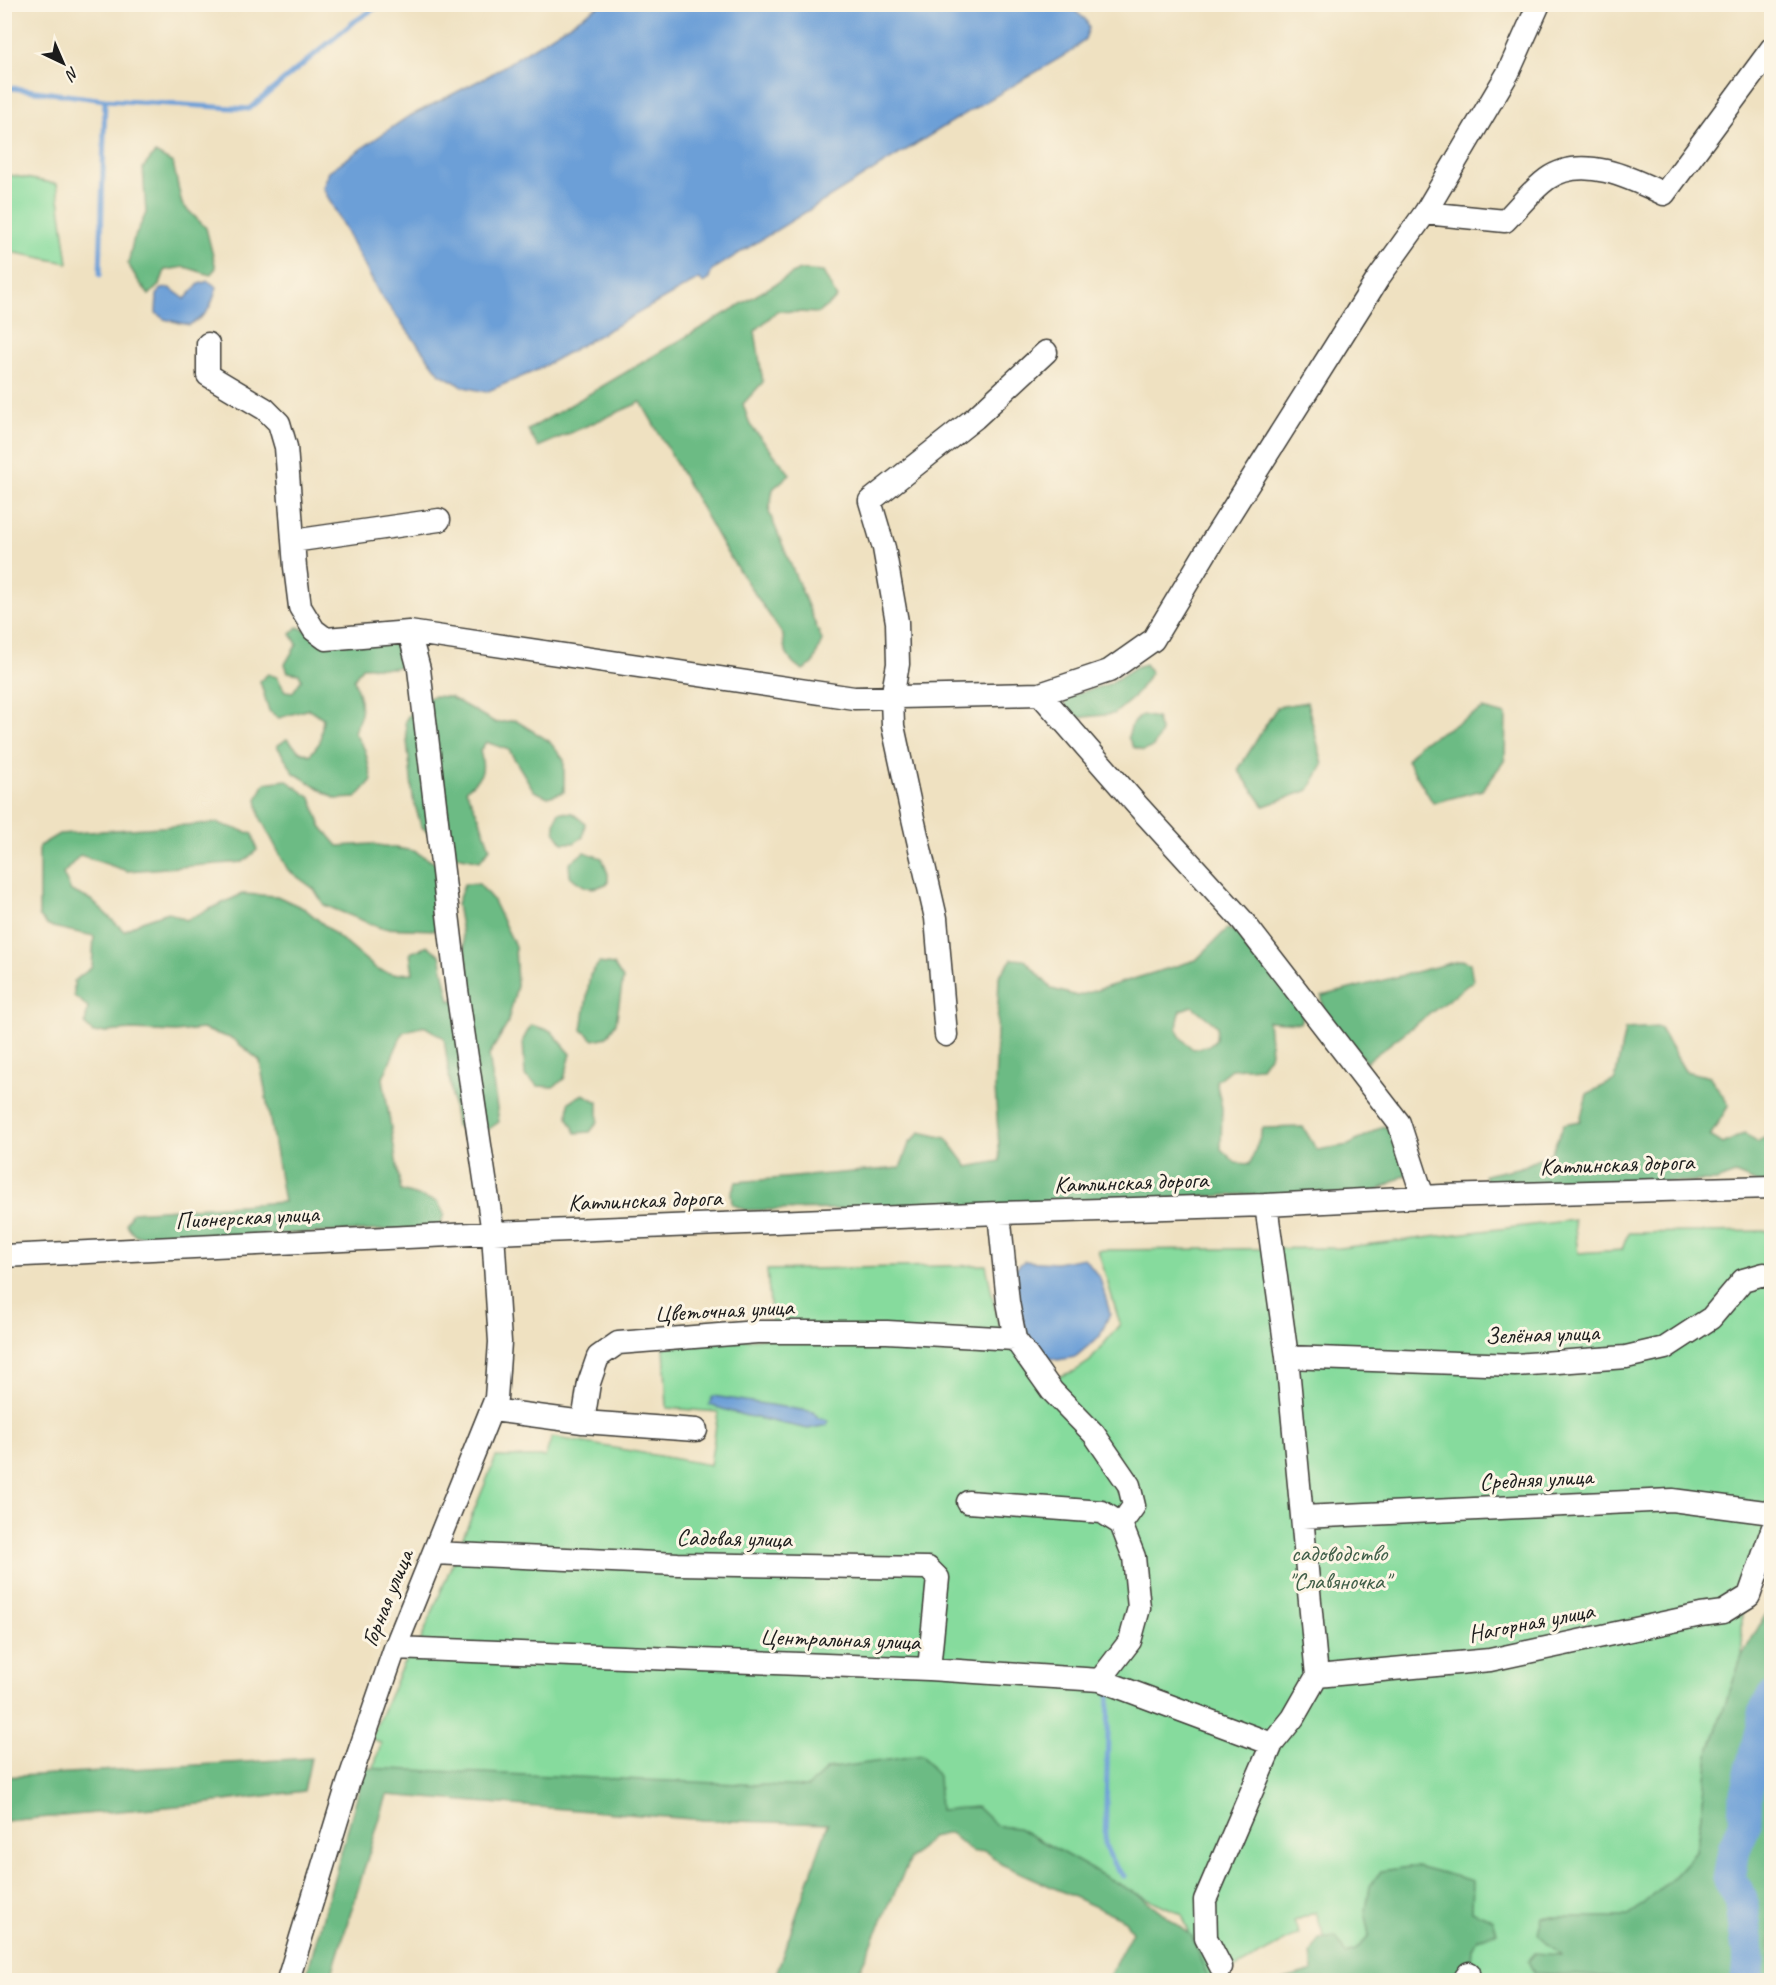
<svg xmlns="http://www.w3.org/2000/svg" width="1776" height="1985" viewBox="0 0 1776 1985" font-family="Caveat,sans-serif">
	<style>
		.green { fill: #86db9d; stroke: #517c5c; stroke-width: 1.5 }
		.forest { fill: #6cbb84; stroke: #446c50; stroke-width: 1.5; fill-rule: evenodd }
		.water { fill: #6c9fd7; stroke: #445e7a; stroke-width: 1.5 }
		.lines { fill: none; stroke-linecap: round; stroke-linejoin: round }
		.stream { stroke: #6c9fd7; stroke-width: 5 }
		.river { stroke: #6c9fd7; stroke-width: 33 }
		.minor-casing { stroke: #3c3a35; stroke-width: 25 }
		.minor { stroke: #fff; stroke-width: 22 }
		.labels { text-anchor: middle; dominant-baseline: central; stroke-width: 6; stroke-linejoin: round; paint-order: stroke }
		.street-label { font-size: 24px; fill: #1c1c1c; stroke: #fcf5e5 }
		.park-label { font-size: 24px; fill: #415f49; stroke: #fcf5e5 }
	</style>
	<rect width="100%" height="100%" fill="#fcf5e5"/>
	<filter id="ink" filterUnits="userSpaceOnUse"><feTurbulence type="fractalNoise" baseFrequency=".0167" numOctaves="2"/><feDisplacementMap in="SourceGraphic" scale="12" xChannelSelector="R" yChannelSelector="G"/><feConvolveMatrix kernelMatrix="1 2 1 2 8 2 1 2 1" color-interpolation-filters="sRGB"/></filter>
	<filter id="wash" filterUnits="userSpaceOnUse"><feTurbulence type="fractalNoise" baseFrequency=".008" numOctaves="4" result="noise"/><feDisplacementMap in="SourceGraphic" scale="24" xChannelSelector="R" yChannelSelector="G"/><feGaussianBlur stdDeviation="1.35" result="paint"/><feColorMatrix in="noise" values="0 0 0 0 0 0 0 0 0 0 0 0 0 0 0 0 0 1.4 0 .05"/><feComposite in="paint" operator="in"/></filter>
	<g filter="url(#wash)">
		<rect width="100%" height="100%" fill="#efe1c1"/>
		<path class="green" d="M4,174L57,184L68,263L5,251Z
			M1574,1220L1578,1253L1622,1250L1628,1233L1771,1231V1548L1742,1614V1656L1710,1748L1696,1852L1673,1877L1614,1980H1338L1316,1912L1294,1921L1299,1934L1224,1974L1227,1980H1207L1182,1914L1021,1841L373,1770L381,1743L371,1738L403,1664L420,1642L496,1457H545L552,1437L710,1465L718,1412L667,1408L664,1347L773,1337L767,1270L986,1265L998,1323L1039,1383L1075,1371L1090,1361L1120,1324L1098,1250L1339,1248Z"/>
		<path class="forest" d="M155,153L173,163L182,204L206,228L216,268L210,275L185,267L165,270L160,284L149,295L139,282L128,264L133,241L146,213L143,168Z
			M799,270L823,272L837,298L818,313L777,311L755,331L763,382L743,404L750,425L790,474L773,489L769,512L822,640L813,664L803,670C789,662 783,652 783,635L727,553L641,402L538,447L528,430Z
			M298,627L308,631L396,640L403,647L408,663C391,673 381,665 362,667L354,679L360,700L361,714L354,732L365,750L372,780L356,798L336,799L294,773L277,746L287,739L298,750L310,755L320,742L323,718L309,709L279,718L269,711L260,681L268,674L277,677L285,691L293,692L302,679L299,674L288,672L285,664L297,644L291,634Z
			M1145,664L1151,673L1133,698L1114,714L1075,718L1066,711L1064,697L1109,684L1136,667Z
			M433,696L450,697L496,723L515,720L549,741L564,760V792L548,797L534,791L509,750L486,742L480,751C486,773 482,776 466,790L479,817L490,848L480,861L452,855L421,826L413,798L405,721L416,704Z
			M1307,702L1323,765L1309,790L1264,806L1238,770L1277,707Z
			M1483,709L1506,715L1505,760L1482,790L1433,803L1407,760L1419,744Z
			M1142,715L1156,718L1161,733L1153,747L1143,751L1133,747L1128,737L1132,724Z
			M286,780L311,798L321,826L338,846L372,844L414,851L440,866L445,916L435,930L381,928L324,905L314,889L288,870L260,817L257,799L265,783Z
			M559,812L572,813L585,823L583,837L574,843H563C553,832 553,825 559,812Z
			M217,823L253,834L257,850L243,862L127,871L80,855L63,874L71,891L91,900L124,931L142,921L168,912L186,920L242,894L277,896L305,909L378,970L393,974L413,973L410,953L428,946L440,955L450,1001L472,992L457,904L464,884H479L492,899L515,946L517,986L507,1025L489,1055L499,1122L483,1133L456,1126L444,1038L424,1026L403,1032L383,1078L401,1191L438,1202L444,1214L440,1228L148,1239L135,1235L126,1224L132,1212L284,1202L260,1061L233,1039L202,1029L176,1032L132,1030L93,1033L85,1024L88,1007L74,996V981L92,967L94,936L48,926L39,916V846L59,834Z
			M584,852L602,858L608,874V883C590,892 584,888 570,876L569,864Z
			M1227,929L1244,934L1305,1009L1300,1023L1268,1021L1271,1053L1261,1067L1231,1069L1216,1081L1222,1108L1221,1149L1236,1163L1250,1164L1263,1128L1303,1127L1317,1150L1349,1145L1383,1126L1400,1134L1409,1173L1377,1191L1284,1199L1250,1194L998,1208L745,1210L732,1204L731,1193L736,1182L900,1168L909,1144L920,1132L946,1138L968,1167L1000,1161L995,1088L999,976L1012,959L1025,960L1052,989L1077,996L1196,960ZM1192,1006L1217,1026L1216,1040L1207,1046L1193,1049C1176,1035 1174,1031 1181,1010Z
			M1462,960L1470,963L1473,981L1366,1062L1323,1011L1322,996Z
			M599,963L614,965L623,979L616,1023L607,1037L594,1040L582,1030L590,975Z
			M531,1025L551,1031L571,1054L564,1079L553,1087L538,1086L525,1076L523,1040Z
			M1659,1027L1685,1071L1710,1077L1729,1105L1710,1136L1723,1144L1745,1133L1757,1143L1771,1133V1182L1757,1183L1735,1174L1716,1181L1487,1185L1484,1175L1522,1167L1551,1153L1564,1124L1580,1121L1587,1094L1615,1080L1625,1029Z
			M583,1094L598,1102V1122L590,1132L576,1133L568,1118L569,1102Z
			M1771,1605V1980H1612L1613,1977L1534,1973L1528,1961L1535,1953L1561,1955L1538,1934L1542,1917H1628L1673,1877L1696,1852L1710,1748L1742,1656Z
			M922,1755L938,1776L940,1810L977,1807L997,1826L1018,1828L1142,1897L1192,1936L1209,1980H1107L1132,1932L1125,1920L1001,1864L986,1851L972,1852L950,1833L931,1837L910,1859L855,1980H774L828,1824L704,1820L387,1795L330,1980H305L365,1768L808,1787L827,1769Z
			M311,1758L304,1791L200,1804L5,1821V1777Z
			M1417,1866L1473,1881L1472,1911L1493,1920L1497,1932L1478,1938L1473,1948L1472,1964L1460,1980H1281L1313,1971L1311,1953L1319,1939L1336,1937L1346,1954L1355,1951L1369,1935L1365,1916L1370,1886L1381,1871Z"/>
		<path class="water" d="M1068,5L1086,20L1089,28L1085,39L1072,51L958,118L712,270L709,279L703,283L699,279L535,371L486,392L464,387L440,374L379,293L323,188L329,171L406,118L490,75L600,5Z
			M208,281L217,287C211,308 208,315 189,325L164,319L156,313L157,295L161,289L170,288L185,299L199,284Z
			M1084,1258L1100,1278L1110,1313L1100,1336L1075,1357L1058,1360L1044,1357L1025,1330L1012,1280L1015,1269L1024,1261L1056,1263Z
			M713,1396L814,1412L818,1418L828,1420L827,1425L808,1429L743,1415L709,1405Z"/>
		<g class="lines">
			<path class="stream" d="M4,87L105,100L249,109L355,21L382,4
				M100,275L105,100
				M1109,1695L1105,1845L1113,1863L1124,1876"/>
			<path class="river" d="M1747,1980L1749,1959L1741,1898L1729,1880L1734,1849L1745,1824L1746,1793L1766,1709L1772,1698"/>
		</g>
	</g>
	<g filter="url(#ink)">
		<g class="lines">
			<g class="minor-casing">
				<path id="minor" d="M1425,213L1505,221C1518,208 1532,190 1547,179C1582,154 1631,178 1664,194L1772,48
					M208,344V375L265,409L279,423L286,447L295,567L300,607L314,630L326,639L409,632L854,698L1040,694L1109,671L1153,640L1215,537L1379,277L1425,213L1508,73L1539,4
					M293,541L439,520
					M1040,694L1137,805L1242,920L1399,1123L1423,1197
					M946,1035L936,918L912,814L893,726L892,698L898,664L897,622L884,548L870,501L975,418L1046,352
					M999,1213L1008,1302L1015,1339L1052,1391L1094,1434L1129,1485L1134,1506L1121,1524L1134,1557L1139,1608L1130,1641L1100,1680
					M4,1256L493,1233L999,1213L1266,1205L1442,1196L1772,1187
					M1287,1357L1515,1365L1626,1357L1665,1348L1711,1318L1743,1280L1764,1274L1772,1277
					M493,1410L583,1422L589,1383L598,1357L618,1343L757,1332H887L1015,1339
					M583,1422L696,1430
					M968,1502L1102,1512L1121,1524
					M1302,1517L1672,1500L1772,1513
					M434,1553L678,1564L928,1568L938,1578L929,1669
					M395,1648L929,1669L1100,1680L1272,1744
					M1317,1676L1490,1660L1701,1615L1723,1612L1749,1596L1772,1530
					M1221,1967L1206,1938L1205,1900L1272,1744L1293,1718L1317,1676L1287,1357L1266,1205
					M288,1980L348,1784L395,1648L496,1398L500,1342L493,1233L457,990L419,669L409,632
					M1464,1980L1469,1973"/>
			</g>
			<use href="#minor" class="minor"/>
		</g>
	</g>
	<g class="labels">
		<g class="street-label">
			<text transform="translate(1617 1164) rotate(-2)">Катлинская дорога</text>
			<text transform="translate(1131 1182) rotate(-2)">Катлинская дорога</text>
			<text transform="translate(645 1200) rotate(-2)">Катлинская дорога</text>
			<text transform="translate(247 1217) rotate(-3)">Пионерская улица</text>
			<text transform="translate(724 1310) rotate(-3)">Цветочная улица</text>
			<text transform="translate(1542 1334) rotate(-2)">Зелёная улица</text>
			<text transform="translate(1536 1479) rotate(-3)">Средняя улица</text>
			<text transform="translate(734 1538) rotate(1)">Садовая улица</text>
			<text transform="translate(387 1598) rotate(-68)">Горная улица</text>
			<text transform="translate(1531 1622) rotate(-11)">Нагорная улица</text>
			<text transform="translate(840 1639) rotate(2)">Центральная улица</text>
		</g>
		<g class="park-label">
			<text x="1339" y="1553">садоводство<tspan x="1339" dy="28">"Славяночка"</tspan></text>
		</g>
	</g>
	<rect width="1776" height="1985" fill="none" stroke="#fcf5e5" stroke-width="24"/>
	<g transform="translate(63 63) rotate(136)" stroke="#fcf5e5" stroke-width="4.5" paint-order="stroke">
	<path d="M0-4.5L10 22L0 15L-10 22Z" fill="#1c1c1c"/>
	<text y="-9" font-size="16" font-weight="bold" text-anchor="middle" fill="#1c1c1c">N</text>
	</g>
</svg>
